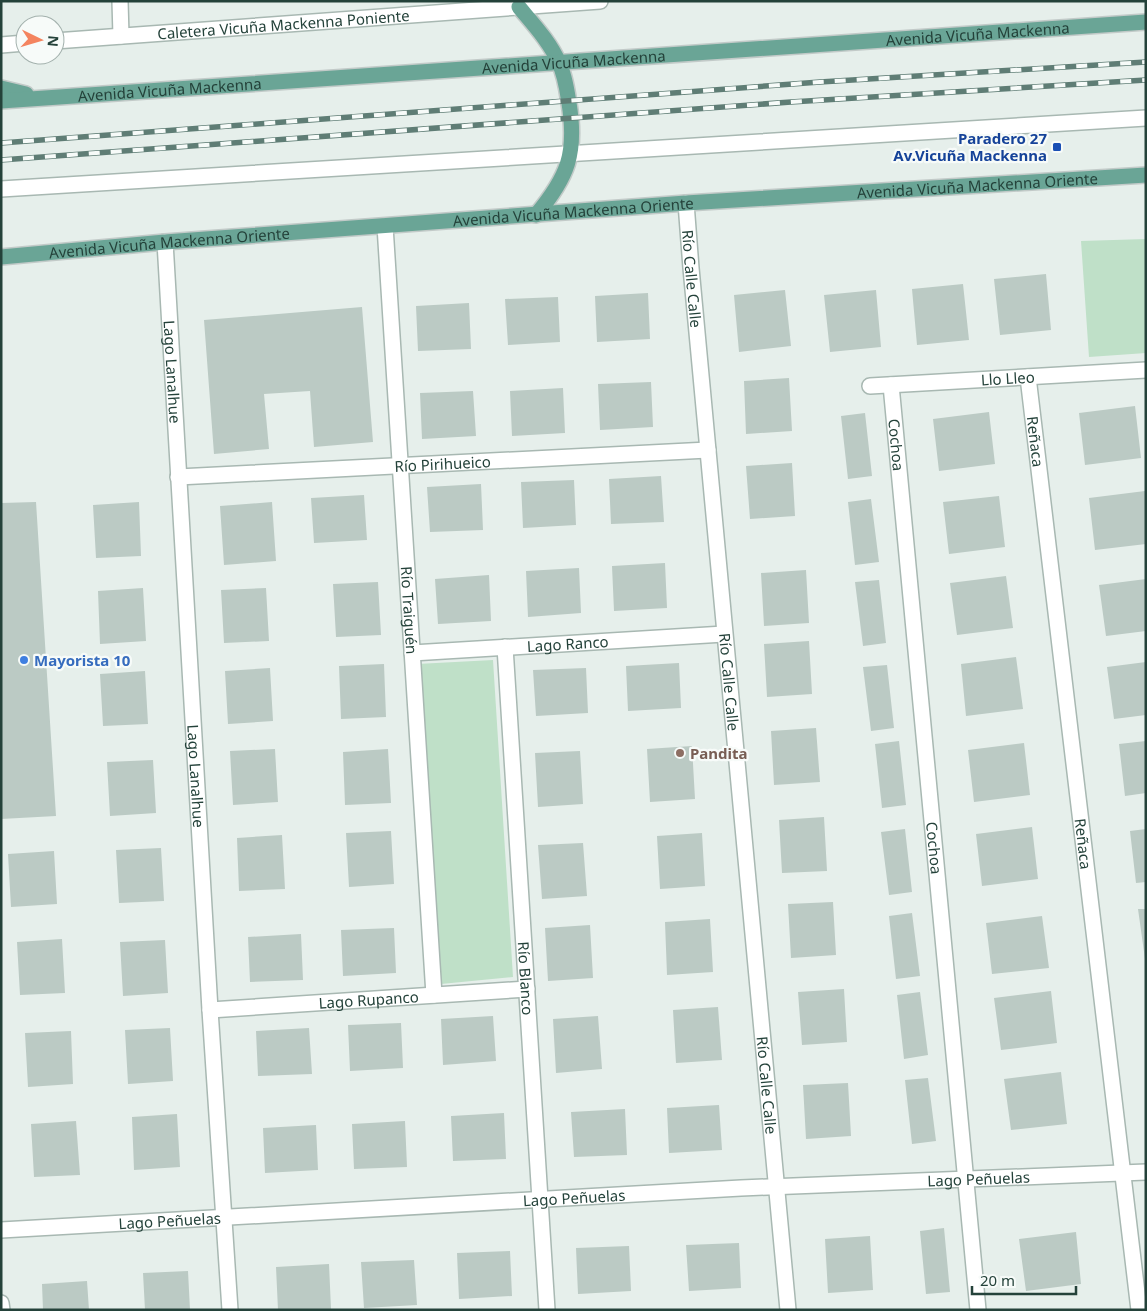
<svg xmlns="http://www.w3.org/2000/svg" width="1147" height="1311" viewBox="0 0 1147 1311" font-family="'Noto Sans',sans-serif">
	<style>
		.green { fill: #bfe0c8 }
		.building { fill: #bbcac4 }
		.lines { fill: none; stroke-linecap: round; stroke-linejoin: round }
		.service-casing { stroke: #a8b8b2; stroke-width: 18 }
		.minor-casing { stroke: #a8b8b2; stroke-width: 18 }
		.tertiary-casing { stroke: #a8b8b2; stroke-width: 18 }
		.primary-casing { stroke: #c2cac8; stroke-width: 18 }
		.service { stroke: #fff; stroke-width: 15 }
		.minor { stroke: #fff; stroke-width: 15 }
		.tertiary { stroke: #fff; stroke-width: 15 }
		.primary { stroke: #6aa596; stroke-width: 15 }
		.rail-casing { stroke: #5f7d75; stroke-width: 5.5 }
		.rail { stroke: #f7fbf9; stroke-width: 4; stroke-dasharray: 11; stroke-linecap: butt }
		.transit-dot { fill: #1a4fb4; stroke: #f7fbf9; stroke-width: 2 }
		.shop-dot { fill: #3f7fe0; stroke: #f7fbf9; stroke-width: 2 }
		.education-dot { fill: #8d6e63; stroke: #f7fbf9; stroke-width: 2 }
		.labels { text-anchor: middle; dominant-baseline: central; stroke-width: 4.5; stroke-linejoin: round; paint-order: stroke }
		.street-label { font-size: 15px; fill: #24423a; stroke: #f7fbf9 }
		.transit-label { font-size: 15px; font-weight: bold; fill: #164399; stroke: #f7fbf9; text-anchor: end }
		.shop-label { font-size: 15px; font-weight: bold; fill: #366cbe; stroke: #f7fbf9; text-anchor: start }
		.education-label { font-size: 15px; font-weight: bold; fill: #785e54; stroke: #f7fbf9; text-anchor: start }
	</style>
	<rect width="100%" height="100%" fill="#e6efeb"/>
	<path class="green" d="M1146,239V353L1089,357L1081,241Z
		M493,660L513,977L441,984L417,664Z"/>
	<path class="building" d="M1046,274L1051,330L1000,335L994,279Z
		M963,284L969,340L917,345L912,289Z
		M785,290L791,346L739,352L734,295Z
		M876,290L881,347L830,352L824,295Z
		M648,293L650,339L597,342L595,296Z
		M558,297L560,342L508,345L505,299Z
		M469,303L471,349L418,351L416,306Z
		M362,307L373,442L314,447L310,391L264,394L269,449L214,454L204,320Z
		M789,378L792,431L746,434L744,381Z
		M651,382L653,427L600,430L598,384Z
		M563,388L565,433L512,436L510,391Z
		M473,391L476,436L422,439L420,393Z
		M1135,406L1141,458L1085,465L1079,413Z
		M989,412L995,464L939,471L933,419Z
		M865,413L872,476L848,479L841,416Z
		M792,463L795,516L750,519L746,466Z
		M661,476L664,522L611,524L609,479Z
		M574,480L576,525L523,528L521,482Z
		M481,484L483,530L430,532L427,487Z
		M1145,491L1146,544L1095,550L1089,498Z
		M364,495L367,540L314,543L311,498Z
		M999,496L1005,547L949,554L943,502Z
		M871,499L879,562L855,565L848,502Z
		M36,502L56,816L1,819V503Z
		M139,502L141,556L96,558L93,505Z
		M272,502L276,561L224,565L220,506Z
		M665,563L667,608L614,611L612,566Z
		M579,568L581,613L528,617L526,571Z
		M806,570L809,623L764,626L761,573Z
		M489,575L491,621L438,624L435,579Z
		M1006,576L1013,628L957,635L950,583Z
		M1146,579V631L1106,636L1099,585Z
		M879,580L886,643L863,646L855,582Z
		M378,582L381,635L336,637L333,584Z
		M143,588L146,641L100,644L98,591Z
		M266,588L269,641L224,643L221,590Z
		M809,641L812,694L767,697L764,644Z
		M1016,657L1023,709L966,716L961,664Z
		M1146,662V715L1114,719L1107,667Z
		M679,663L681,708L628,711L626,666Z
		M384,664L386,717L341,719L339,666Z
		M887,665L894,728L871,731L863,667Z
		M270,668L273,721L228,724L225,671Z
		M586,668L588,713L536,716L533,670Z
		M145,671L148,724L103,726L100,674Z
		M816,728L820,782L774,785L771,731Z
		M899,741L906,805L882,808L875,744Z
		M1146,741V793L1125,796L1119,744Z
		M1024,743L1030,795L974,802L968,750Z
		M692,746L695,799L650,802L647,749Z
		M275,749L278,802L233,805L230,751Z
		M388,749L391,803L345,805L343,752Z
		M580,751L583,804L538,807L535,753Z
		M153,760L156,813L110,816L107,762Z
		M824,817L827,871L782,873L779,820Z
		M1032,827L1038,879L982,886L976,834Z
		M905,829L912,892L889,895L881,832Z
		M1146,829V882L1136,883L1130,831Z
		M391,831L394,884L349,887L346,833Z
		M702,833L705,886L660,889L657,836Z
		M282,835L285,889L239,891L237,838Z
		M583,843L587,896L542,899L538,845Z
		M161,848L164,901L119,903L116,850Z
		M54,851L57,904L11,907L8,854Z
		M833,902L836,955L791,958L788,904Z
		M1138,909H1146V959H1145Z
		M912,913L920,976L896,979L889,916Z
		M1042,916L1049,968L992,974L986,923Z
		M710,919L713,972L667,975L665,922Z
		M590,925L593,978L548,981L545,928Z
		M394,928L396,973L343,976L341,930Z
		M301,934L303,980L250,982L248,937Z
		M62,939L65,993L20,995L17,942Z
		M165,940L168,993L123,996L120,942Z
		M844,989L847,1042L802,1045L798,992Z
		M1051,991L1057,1043L1001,1050L994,998Z
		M920,992L928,1055L904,1059L897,995Z
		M718,1007L722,1060L676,1063L673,1010Z
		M493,1016L496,1061L443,1065L441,1019Z
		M598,1016L602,1069L556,1073L553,1019Z
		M401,1023L403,1068L350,1071L348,1025Z
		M170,1028L173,1081L128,1084L125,1030Z
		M309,1028L312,1074L258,1076L256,1031Z
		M71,1031L73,1084L28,1087L25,1033Z
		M1061,1072L1067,1124L1011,1130L1004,1079Z
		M928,1078L936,1141L912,1144L905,1080Z
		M848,1083L851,1136L806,1139L803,1085Z
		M719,1105L722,1150L669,1153L667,1108Z
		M625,1109L627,1155L574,1157L571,1112Z
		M504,1113L506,1159L453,1161L451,1116Z
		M177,1114L180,1167L134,1170L132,1117Z
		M76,1121L80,1175L34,1177L31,1124Z
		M405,1121L407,1167L354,1169L352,1124Z
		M316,1125L318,1170L265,1173L263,1128Z
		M944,1228L950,1292L926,1294L920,1231Z
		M1076,1232L1081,1284L1026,1291L1019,1239Z
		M870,1236L873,1290L828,1293L825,1239Z
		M739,1243L741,1288L689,1291L686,1245Z
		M629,1246L631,1291L578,1294L576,1248Z
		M510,1251L512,1296L459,1299L457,1253Z
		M414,1260L417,1305L364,1308L361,1262Z
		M329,1264L331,1309L278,1310L276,1267Z
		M188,1271L190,1310H145L143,1273Z
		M87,1281L89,1310H43L42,1284Z"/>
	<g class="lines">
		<g class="service-casing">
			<path id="service" d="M1,189L1146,118"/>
		</g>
		<g class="minor-casing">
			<g id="minor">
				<path d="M120,1L121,36"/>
				<path id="s1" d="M686,203L691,268L788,1310"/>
				<path id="s2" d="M385,226L434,995"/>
				<path id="s3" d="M165,242L210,1010L230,1310"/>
				<path id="s4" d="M1028,377L1139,1310"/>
				<path id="s5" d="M891,385L978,1310"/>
				<path id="s6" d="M870,386L1146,370"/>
				<path id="s7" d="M178,477L708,450"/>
				<path id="s8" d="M505,647L547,1310"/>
				<path id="s9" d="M412,653L724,634"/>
				<path id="s10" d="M210,1010L527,989"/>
				<path id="s11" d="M1,1230L741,1188L1146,1172"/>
				<path d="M1,1303L2,1310"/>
			</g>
		</g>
		<g class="tertiary-casing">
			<g id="tertiary">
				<path id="s12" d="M55,41L600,1"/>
				<path d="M1,45L25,43"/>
			</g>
		</g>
		<g class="primary-casing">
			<g id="primary">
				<path d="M519,7C533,24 550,42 559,63C565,75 567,90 569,103C577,153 568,177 536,215"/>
				<path d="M1,88L26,94"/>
				<path id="s13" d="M1,101L1146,22"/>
				<path id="s14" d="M1,257L165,242L686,203L1146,175"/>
			</g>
		</g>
		<use href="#service" class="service"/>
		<use href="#minor" class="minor"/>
		<use href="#tertiary" class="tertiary"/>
		<use href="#primary" class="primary"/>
		<g class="rail-casing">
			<path id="rail" d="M1,143L820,82L1146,62
				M1,160L791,102L1146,80"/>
		</g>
		<use href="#rail" class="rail"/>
	</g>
	<rect class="transit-dot" x="1052" y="142" width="10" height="10" rx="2.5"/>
	<circle class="shop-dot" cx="24" cy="660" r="5"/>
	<circle class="education-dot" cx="680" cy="753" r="5"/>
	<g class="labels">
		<g class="street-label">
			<text stroke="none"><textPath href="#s12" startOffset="229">Caletera Vicuña Mackenna Poniente</textPath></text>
			<text stroke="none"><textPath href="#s13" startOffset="979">Avenida Vicuña Mackenna</textPath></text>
			<text stroke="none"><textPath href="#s13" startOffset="574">Avenida Vicuña Mackenna</textPath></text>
			<text stroke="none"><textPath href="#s13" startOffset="169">Avenida Vicuña Mackenna</textPath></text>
			<text stroke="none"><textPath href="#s14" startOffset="979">Avenida Vicuña Mackenna Oriente</textPath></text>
			<text stroke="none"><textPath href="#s14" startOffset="574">Avenida Vicuña Mackenna Oriente</textPath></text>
			<text stroke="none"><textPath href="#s14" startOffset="169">Avenida Vicuña Mackenna Oriente</textPath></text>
			<text stroke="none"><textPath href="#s1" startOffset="76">Río Calle Calle</textPath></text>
			<text stroke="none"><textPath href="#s3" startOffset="130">Lago Lanalhue</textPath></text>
			<text stroke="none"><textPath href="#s6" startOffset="138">Llo Lleo</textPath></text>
			<text stroke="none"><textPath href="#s4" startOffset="65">Reñaca</textPath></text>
			<text stroke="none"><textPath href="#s5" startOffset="60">Cochoa</textPath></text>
			<text stroke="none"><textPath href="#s7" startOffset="265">Río Pirihueico</textPath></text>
			<text stroke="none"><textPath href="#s2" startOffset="385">Río Traiguén</textPath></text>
			<text stroke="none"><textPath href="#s9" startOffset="156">Lago Ranco</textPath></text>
			<text stroke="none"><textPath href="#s1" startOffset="481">Río Calle Calle</textPath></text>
			<text stroke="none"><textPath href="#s3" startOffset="535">Lago Lanalhue</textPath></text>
			<text stroke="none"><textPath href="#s4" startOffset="470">Reñaca</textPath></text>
			<text stroke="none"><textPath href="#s5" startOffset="465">Cochoa</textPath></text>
			<text stroke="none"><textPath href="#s8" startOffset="332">Río Blanco</textPath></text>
			<text stroke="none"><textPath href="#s10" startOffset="159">Lago Rupanco</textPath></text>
			<text stroke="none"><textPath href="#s1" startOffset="886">Río Calle Calle</textPath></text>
			<text stroke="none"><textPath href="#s11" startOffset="979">Lago Peñuelas</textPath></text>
			<text stroke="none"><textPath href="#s11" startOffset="574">Lago Peñuelas</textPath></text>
			<text stroke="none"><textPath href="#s11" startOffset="169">Lago Peñuelas</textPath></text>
		</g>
		<g class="transit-label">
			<text x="1047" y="138">Paradero 27<tspan x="1047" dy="17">Av.Vicuña Mackenna</tspan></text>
		</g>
		<g class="shop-label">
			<text x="34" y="660">Mayorista 10</text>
		</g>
		<g class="education-label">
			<text x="690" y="753">Pandita</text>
		</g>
	</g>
	<rect width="1147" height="1311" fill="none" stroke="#24423a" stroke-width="5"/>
	<g transform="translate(40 40) rotate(95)"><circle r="24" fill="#f7fbf9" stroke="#a3b1ad"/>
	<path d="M0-4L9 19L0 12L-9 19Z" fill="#f4845f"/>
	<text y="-8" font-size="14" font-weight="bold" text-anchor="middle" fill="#24423a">N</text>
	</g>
	<path d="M972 1286v8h104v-8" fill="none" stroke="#24423a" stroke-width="2.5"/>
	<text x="980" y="1286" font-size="15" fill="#24423a" stroke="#f7fbf9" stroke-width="4" paint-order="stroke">20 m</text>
</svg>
